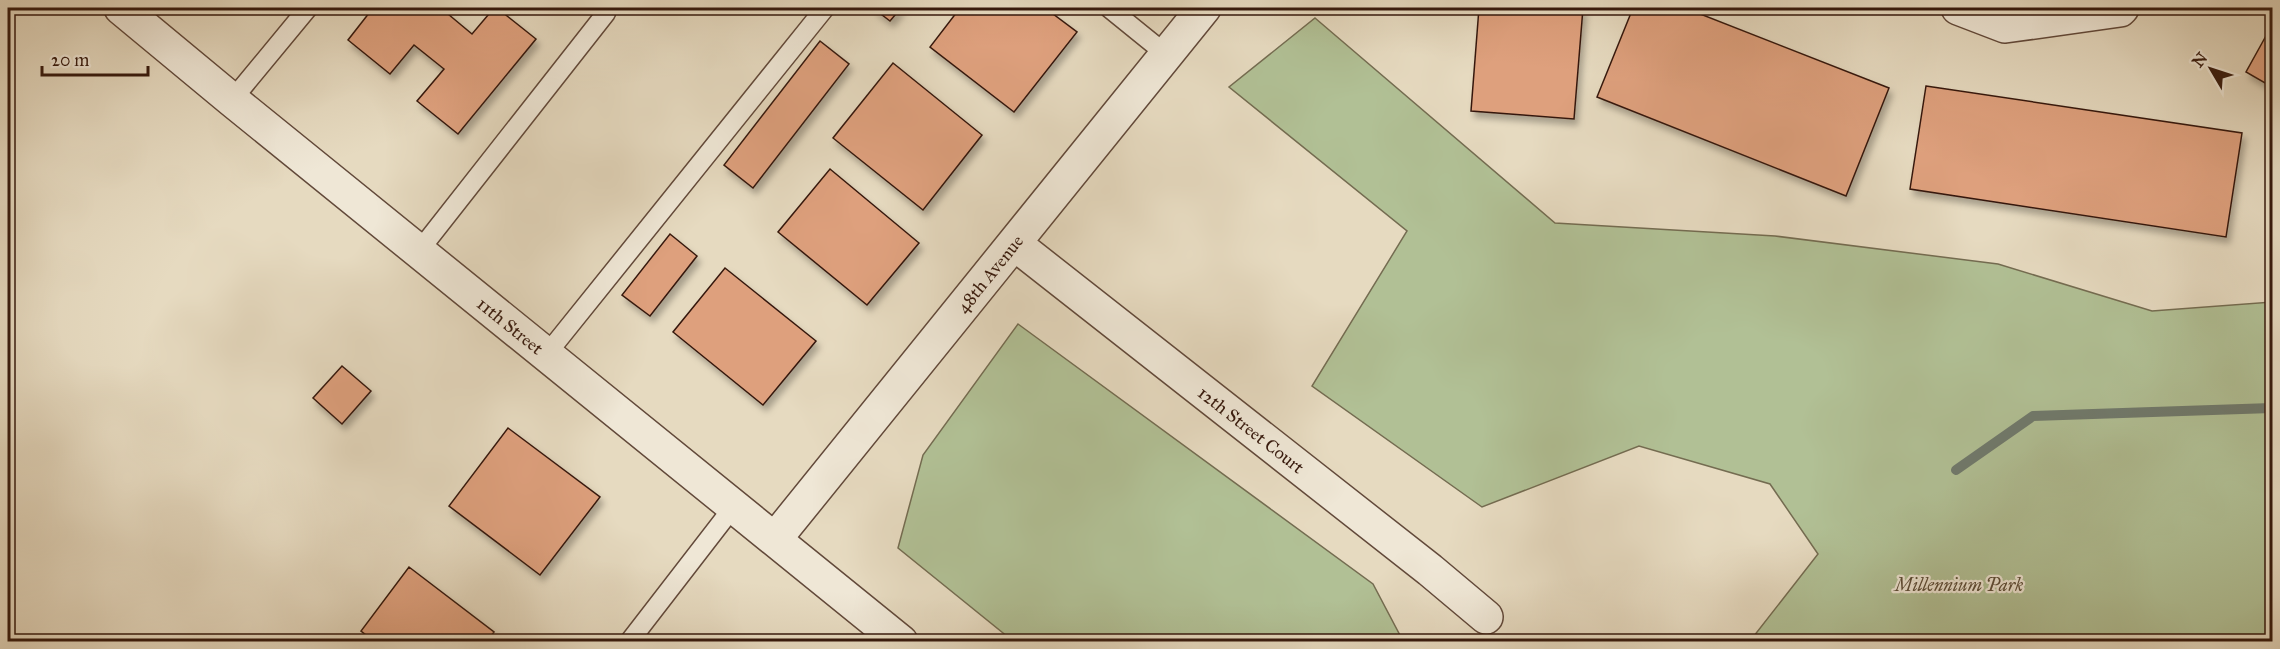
<svg xmlns="http://www.w3.org/2000/svg" width="2280" height="649" viewBox="0 0 2280 649" font-family="'IM FELL Great Primer',serif">
	<style>
		.green { fill: #b1c095; stroke: #746c51; stroke-width: 1.5 }
		.lines { fill: none; stroke-linecap: round; stroke-linejoin: round }
		.stream { stroke: #707a6d; stroke-width: 10 }
		.building { fill: #dea07d; stroke: #36190d; stroke-width: 1.5; filter: url(#shadow) }
		.service-casing { stroke: #62493a; stroke-width: 21 }
		.minor-casing { stroke: #62493a; stroke-width: 36 }
		.tertiary-casing { stroke: #62493a; stroke-width: 36 }
		.service { stroke: #efe7d6; stroke-width: 18 }
		.minor { stroke: #efe7d6; stroke-width: 33 }
		.tertiary { stroke: #efe7d6; stroke-width: 33 }
		.labels { text-anchor: middle; dominant-baseline: central; stroke-width: 4.5; stroke-linejoin: round; paint-order: stroke }
		.street-label { font-size: 18px; fill: #36190d; stroke: #efe7d6 }
		.park-label { font-size: 18px; font-style: italic; fill: #5b4b36; stroke: #efe7d6 }
	</style>
	<defs>
		<filter id="shadow"><feDropShadow dx="3.5" dy="6" stdDeviation="3" flood-color="#0004"/></filter>
	</defs>
	<rect width="100%" height="100%" fill="#e6dac0"/>
	<filter id="stains"><feTurbulence type="fractalNoise" baseFrequency=".00333" numOctaves="4"/><feColorMatrix values="0 0 0 0 .2 0 0 0 0 .09 0 0 0 0 .02 0 0 0 .5 -.17"/></filter>
	<radialGradient id="worn" r=".72"><stop offset=".6" stop-color="#630" stop-opacity="0"/><stop offset="1" stop-color="#630" stop-opacity=".3"/></radialGradient>
	<path class="green" d="M1315,18L1555,223L1775,236L1998,264L2152,311L2272,302V641H1750L1818,554L1770,484L1639,446L1482,507L1312,386L1407,231L1229,87Z
		M1018,324L1373,584L1403,641H1013L898,548L923,455Z"/>
	<g class="lines">
		<path class="stream" d="M1956,470L2033,416L2272,408"/>
	</g>
	<path class="building" d="M373,8H443L442,9L472,34L494,8H497L536,39L458,134L417,101L444,69L414,45L390,74L348,40Z
		M873,8H901L890,21Z
		M960,8H1045L1077,32L1014,112L930,47Z
		M1479,8H1583L1574,119L1471,111Z
		M1633,8H1685L1889,88L1846,196L1597,97Z
		M2272,25V87L2246,72Z
		M820,41L849,64L753,188L724,165Z
		M893,63L982,135L923,210L833,138Z
		M1926,86L2242,133L2226,237L1910,189Z
		M830,169L919,243L867,305L778,232Z
		M670,234L697,256L650,316L622,295Z
		M725,268L816,341L763,405L673,332Z
		M342,366L371,391L342,424L313,398Z
		M508,428L600,497L540,575L449,506Z
		M409,567L494,632L487,642H375L361,631Z"/>
	<g class="lines">
		<g class="service-casing">
			<path id="service" d="M1109,8L1167,55
				M232,100L308,8
				M419,251L606,13L599,8
				M546,355L825,8
				M629,642L734,506"/>
		</g>
		<g class="minor-casing">
			<path id="minor" d="M1958,8L2005,26L2120,10L2122,8
				M1015,244L1430,570L1486,617
				M775,539L1204,8"/>
		</g>
		<g class="tertiary-casing">
			<path id="tertiary" d="M121,8L232,100L901,642"/>
		</g>
		<use href="#service" class="service"/>
		<use href="#minor" class="minor"/>
		<use href="#tertiary" class="tertiary"/>
	</g>
	<g class="labels">
		<g class="street-label">
			<text transform="translate(990 274) rotate(-51)">48th Avenue</text>
			<text transform="translate(510 326) rotate(39)">11th Street</text>
			<text transform="translate(1251 430) rotate(38)">12th Street Court</text>
		</g>
		<g class="park-label">
			<text x="1959" y="585">Millennium Park</text>
		</g>
	</g>
	<rect width="2280" height="649" fill="none" stroke="#e6dac0" stroke-width="30"/>
	<rect x="9" y="9" width="2262" height="631" fill="none" stroke="#36190d" stroke-width="3"/>
	<rect x="15" y="15" width="2250" height="619" fill="none" stroke="#36190d" stroke-width="1.5"/>
	<g transform="translate(2211 69) rotate(309)" stroke="#efe7d6" stroke-width="4.5" paint-order="stroke">
	<path d="M0-4.5L10 22L0 15L-10 22Z" fill="#36190d"/>
	<text y="-9" font-size="16" font-weight="bold" text-anchor="middle" fill="#36190d">N</text>
	</g>
	<path d="M42 66v9h106v-9" fill="none" stroke="#36190d" stroke-width="3"/>
	<text x="51" y="66" font-size="18" fill="#36190d" stroke="#efe7d6" stroke-width="4.5" paint-order="stroke">20 m</text>
	<rect width="100%" height="100%" filter="url(#stains)"/>
	<rect width="100%" height="100%" fill="url(#worn)"/>
</svg>
